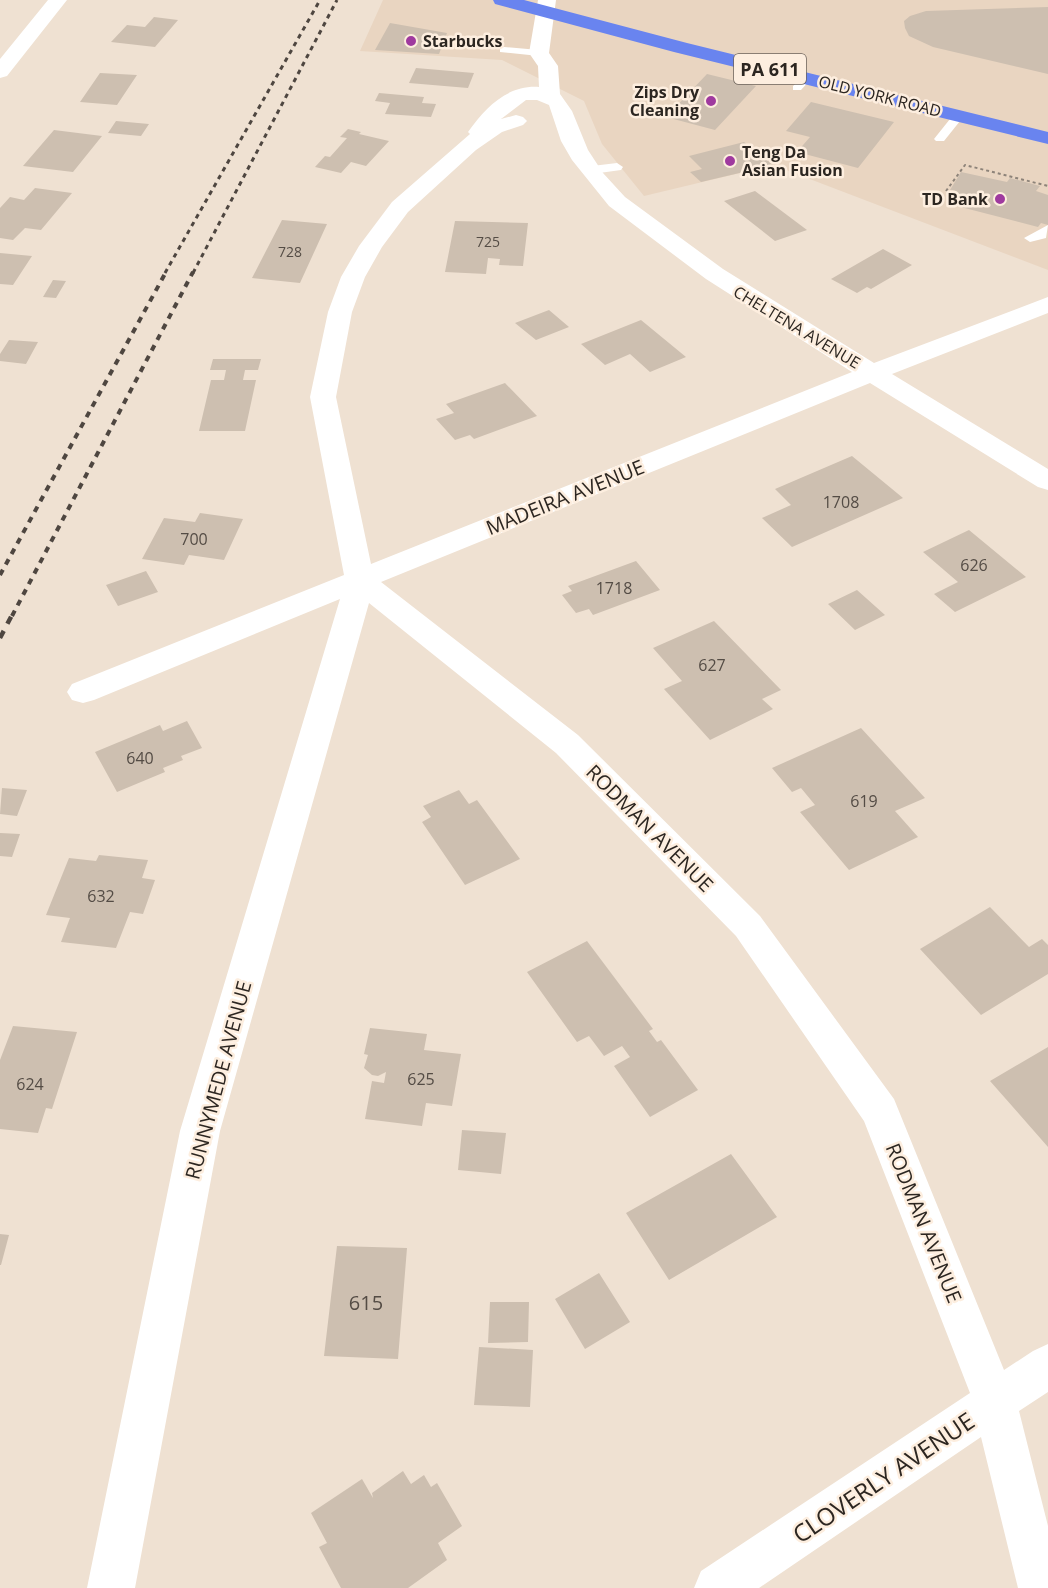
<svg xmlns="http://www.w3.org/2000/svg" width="1048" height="1588" viewBox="0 0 1048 1588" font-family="'Open Sans',sans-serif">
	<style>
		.built { fill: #e9d5c1 }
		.building { fill: #cdbfb0 }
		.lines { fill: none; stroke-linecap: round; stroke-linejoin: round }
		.path { stroke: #8d8379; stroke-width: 2; stroke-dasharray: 3 3; stroke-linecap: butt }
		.lane { fill: #fff; fill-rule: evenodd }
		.street { fill: #fff; fill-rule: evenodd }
		.highway { fill: #6984ef; fill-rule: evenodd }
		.rail-far2 { stroke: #4e4640; stroke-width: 3; stroke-dasharray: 4.5 4.5; stroke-linecap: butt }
		.rail-far1 { stroke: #4e4640; stroke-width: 4; stroke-dasharray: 6 6; stroke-linecap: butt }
		.rail { stroke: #4e4640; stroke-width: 4.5; stroke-dasharray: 8 8; stroke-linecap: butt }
		.poi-dot { fill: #9f3a9f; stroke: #fdeedf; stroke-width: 2 }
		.labels { text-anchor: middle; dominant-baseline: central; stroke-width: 5; stroke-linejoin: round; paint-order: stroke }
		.far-number-label { font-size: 14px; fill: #544c45 }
		.far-poi-label { font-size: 16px; font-weight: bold; fill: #2c2621; stroke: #fdeedf; text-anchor: start }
		.far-street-label { font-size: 16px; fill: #2c2621; stroke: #fdeedf }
		.number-label { font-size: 16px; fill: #544c45 }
		.shield { fill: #fdeedf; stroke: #6b625a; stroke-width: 1.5 }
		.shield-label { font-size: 18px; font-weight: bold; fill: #2c2621 }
		.street-label { font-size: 20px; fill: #2c2621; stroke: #fdeedf }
		.near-number-label { font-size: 20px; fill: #544c45 }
		.near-street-label { font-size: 24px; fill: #2c2621; stroke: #fdeedf }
	</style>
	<rect width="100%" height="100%" fill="#efe1d2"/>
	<path class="built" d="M383,0H1048V270L773,165L644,196L602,144L584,101L502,60L360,51Z"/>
	<path class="building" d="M1048,7V74L933,47L909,36L905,28L904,21L910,16L926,11Z
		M154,17L178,20L155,47L111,42L127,25L145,27Z
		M390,23L447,33L439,54L375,50Z
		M416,68L474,73L468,88L409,83Z
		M100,73L137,75L117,105L80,102Z
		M707,74L756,86L715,130L666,117Z
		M379,93L424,97L422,103L436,104L431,117L385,114L390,103L375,101Z
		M811,102L894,122L858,168L797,152L810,137L786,131Z
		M116,121L149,124L141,136L108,133Z
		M348,129L361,132L359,134L389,141L366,166L351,162L341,173L315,167L325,156L330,157L347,138L340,137Z
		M54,130L102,136L73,172L23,166Z
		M744,142L773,165L701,182L690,172L702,169L689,156Z
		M961,172L1007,182L1010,178L1040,186L1036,191L1048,195V225L1041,223L1038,227L949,204L956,191L950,190Z
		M35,188L72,193L41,230L25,228L13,240L0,238V208L10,197L24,200Z
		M755,191L807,230L775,241L724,201Z
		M282,220L327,224L300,283L252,278Z
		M455,221L528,223L523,266L499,265L500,259L488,258L486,274L445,272Z
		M883,249L912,265L871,289L867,287L857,293L831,279Z
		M0,253L32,256L13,285L0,284Z
		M53,280L66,281L56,298L43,297Z
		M549,310L569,327L536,340L515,323Z
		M641,320L686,357L650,372L630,354L605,365L581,344Z
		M9,340L38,342L26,364L0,361V354Z
		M213,359H261L258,370H245L243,380H256L245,431H199L211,380H224L226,370H210Z
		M505,383L537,416L474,439L470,435L455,440L436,419L454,413L446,404Z
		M852,456L903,498L792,547L762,518L791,505L775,489Z
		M200,513L243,519L224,560L189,555L184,565L142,559L164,518L195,522Z
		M969,530L1026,577L955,612L934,594L958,582L923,552Z
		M636,561L660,590L593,615L589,609L576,613L562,595L572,591L568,586Z
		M146,571L158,592L118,606L106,585Z
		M857,590L885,615L855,630L828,604Z
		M714,621L781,690L762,699L773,709L710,740L664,689L682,681L653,648Z
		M187,721L202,748L181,756L183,760L163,768L165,772L117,792L95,752L160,725L163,731Z
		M861,728L925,798L895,811L918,837L849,870L800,812L815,805L801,788L792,792L772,768Z
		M2,788L27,790L17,816L0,814Z
		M459,790L469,804L477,800L520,859L465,885L422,822L431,817L423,806Z
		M0,833L20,834L12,857L0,856Z
		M99,855L148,860L142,878L155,880L143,914L130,912L116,948L61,942L70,918L46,915L69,858L96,861Z
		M990,907L1029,947L1042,939L1048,945V974L981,1015L920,949Z
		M587,941L653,1029L649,1031L657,1042L661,1040L698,1090L650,1117L614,1066L630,1057L622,1046L604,1056L589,1036L577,1042L527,972Z
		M13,1026L77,1032L52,1109L46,1108L38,1133L0,1129V1060Z
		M370,1028L427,1034L424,1050L461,1054L452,1106L426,1103L422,1126L365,1119L372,1081L384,1083L386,1072L378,1076L372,1075L364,1068L368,1055L364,1054Z
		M1048,1047V1147L990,1081Z
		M462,1130L506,1133L501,1174L458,1170Z
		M731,1154L777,1217L669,1280L626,1213Z
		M0,1234L9,1235L1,1265H0Z
		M337,1246L407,1248L398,1359L324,1356Z
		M599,1273L630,1322L585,1349L555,1299Z
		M490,1302H529L528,1342L488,1343Z
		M479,1347L533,1350L530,1407L474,1405Z
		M403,1471L411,1484L424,1475L431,1487L437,1483L462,1526L438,1543L447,1560L408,1588H341L319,1547L327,1543L311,1513L362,1479L373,1498L372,1493Z"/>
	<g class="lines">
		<path class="path" d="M946,191L965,165L1048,186"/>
		<path class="lane" d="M504,47L539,50L544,53L539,56L500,52V48Z
			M806,75L812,78L801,90H793V86Z
			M954,114L964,116L944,141H936L934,139Z
			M617,163L623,167L621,170L592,174L586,170L592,166Z
			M1048,225L1046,238L1030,242L1024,238Z"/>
		<path class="street" d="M48,0H67L7,76L0,78V59Z
			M538,0H556L549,53L558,66L560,94L572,111L588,150L603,173L625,197L723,269L874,363L1048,297V313L892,374L1048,469V490L1038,487L870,383L381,582L578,735L760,916L894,1099L1004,1370L1033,1351L1048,1344V1392L1019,1411L1048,1526V1588H1018L981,1437L759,1588H694L701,1571L970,1393L864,1121L736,936L556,753L369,603L220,1131L135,1588H87L180,1131L340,599L94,700L83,703L72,700L67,692L72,684L344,575L310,397L328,312L341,277L359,246L392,202L470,134L468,132C486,107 507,85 539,87L538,66L529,53ZM526,100H537L549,105L561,141L572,160L609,206L706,279L852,372L371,564L336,397L352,312L365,277L382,247L408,212L476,150L502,132L523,125L527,121L523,117L516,115L501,119Z"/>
		<path class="highway" d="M493,0H524L687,43L1048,132V144L674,52L495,4Z"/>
		<path class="rail-far2" d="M165,273L320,0
			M193,273L337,0"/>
		<path class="rail-far1" d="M0,575L166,272
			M12,616L193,272"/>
		<path class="rail" d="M0,638L12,615"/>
	</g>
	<g class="poi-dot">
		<circle cx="411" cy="41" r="6"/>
		<circle cx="711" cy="101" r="6"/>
		<circle cx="730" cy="161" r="6"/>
		<circle cx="1000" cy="199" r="6"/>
	</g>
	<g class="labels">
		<g class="far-number-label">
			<text x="488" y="241">725</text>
			<text x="290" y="251">728</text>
		</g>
		<g class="far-poi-label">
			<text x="423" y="41">Starbucks</text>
			<text x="699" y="92" text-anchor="end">Zips Dry<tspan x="699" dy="18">Cleaning</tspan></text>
			<text x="742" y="152">Teng Da<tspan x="742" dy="18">Asian Fusion</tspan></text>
			<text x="988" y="199" text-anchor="end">TD Bank</text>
		</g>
		<g class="far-street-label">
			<text transform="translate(880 96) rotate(14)">OLD YORK ROAD</text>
			<text transform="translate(797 327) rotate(31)">CHELTENA AVENUE</text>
		</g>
		<g class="number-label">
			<text x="841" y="502">1708</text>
			<text x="194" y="539">700</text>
			<text x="974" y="565">626</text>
			<text x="614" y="588">1718</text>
			<text x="712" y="665">627</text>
			<text x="140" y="758">640</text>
			<text x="864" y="801">619</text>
			<text x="101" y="896">632</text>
			<text x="421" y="1079">625</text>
			<text x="30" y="1084">624</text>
		</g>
		<rect class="shield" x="734" y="54" width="72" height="30" rx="4.5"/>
		<g class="shield-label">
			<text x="770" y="69">PA 611</text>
		</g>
		<g class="street-label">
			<text transform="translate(565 497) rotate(-22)">MADEIRA AVENUE</text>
			<text transform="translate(650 828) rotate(45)">RODMAN AVENUE</text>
			<text transform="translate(218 1080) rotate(-75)">RUNNYMEDE AVENUE</text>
			<text transform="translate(924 1223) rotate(68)">RODMAN AVENUE</text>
		</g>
		<g class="near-number-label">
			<text x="366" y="1302">615</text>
		</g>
		<g class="near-street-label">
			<text transform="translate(883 1477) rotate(-34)">CLOVERLY AVENUE</text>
		</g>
	</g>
</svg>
